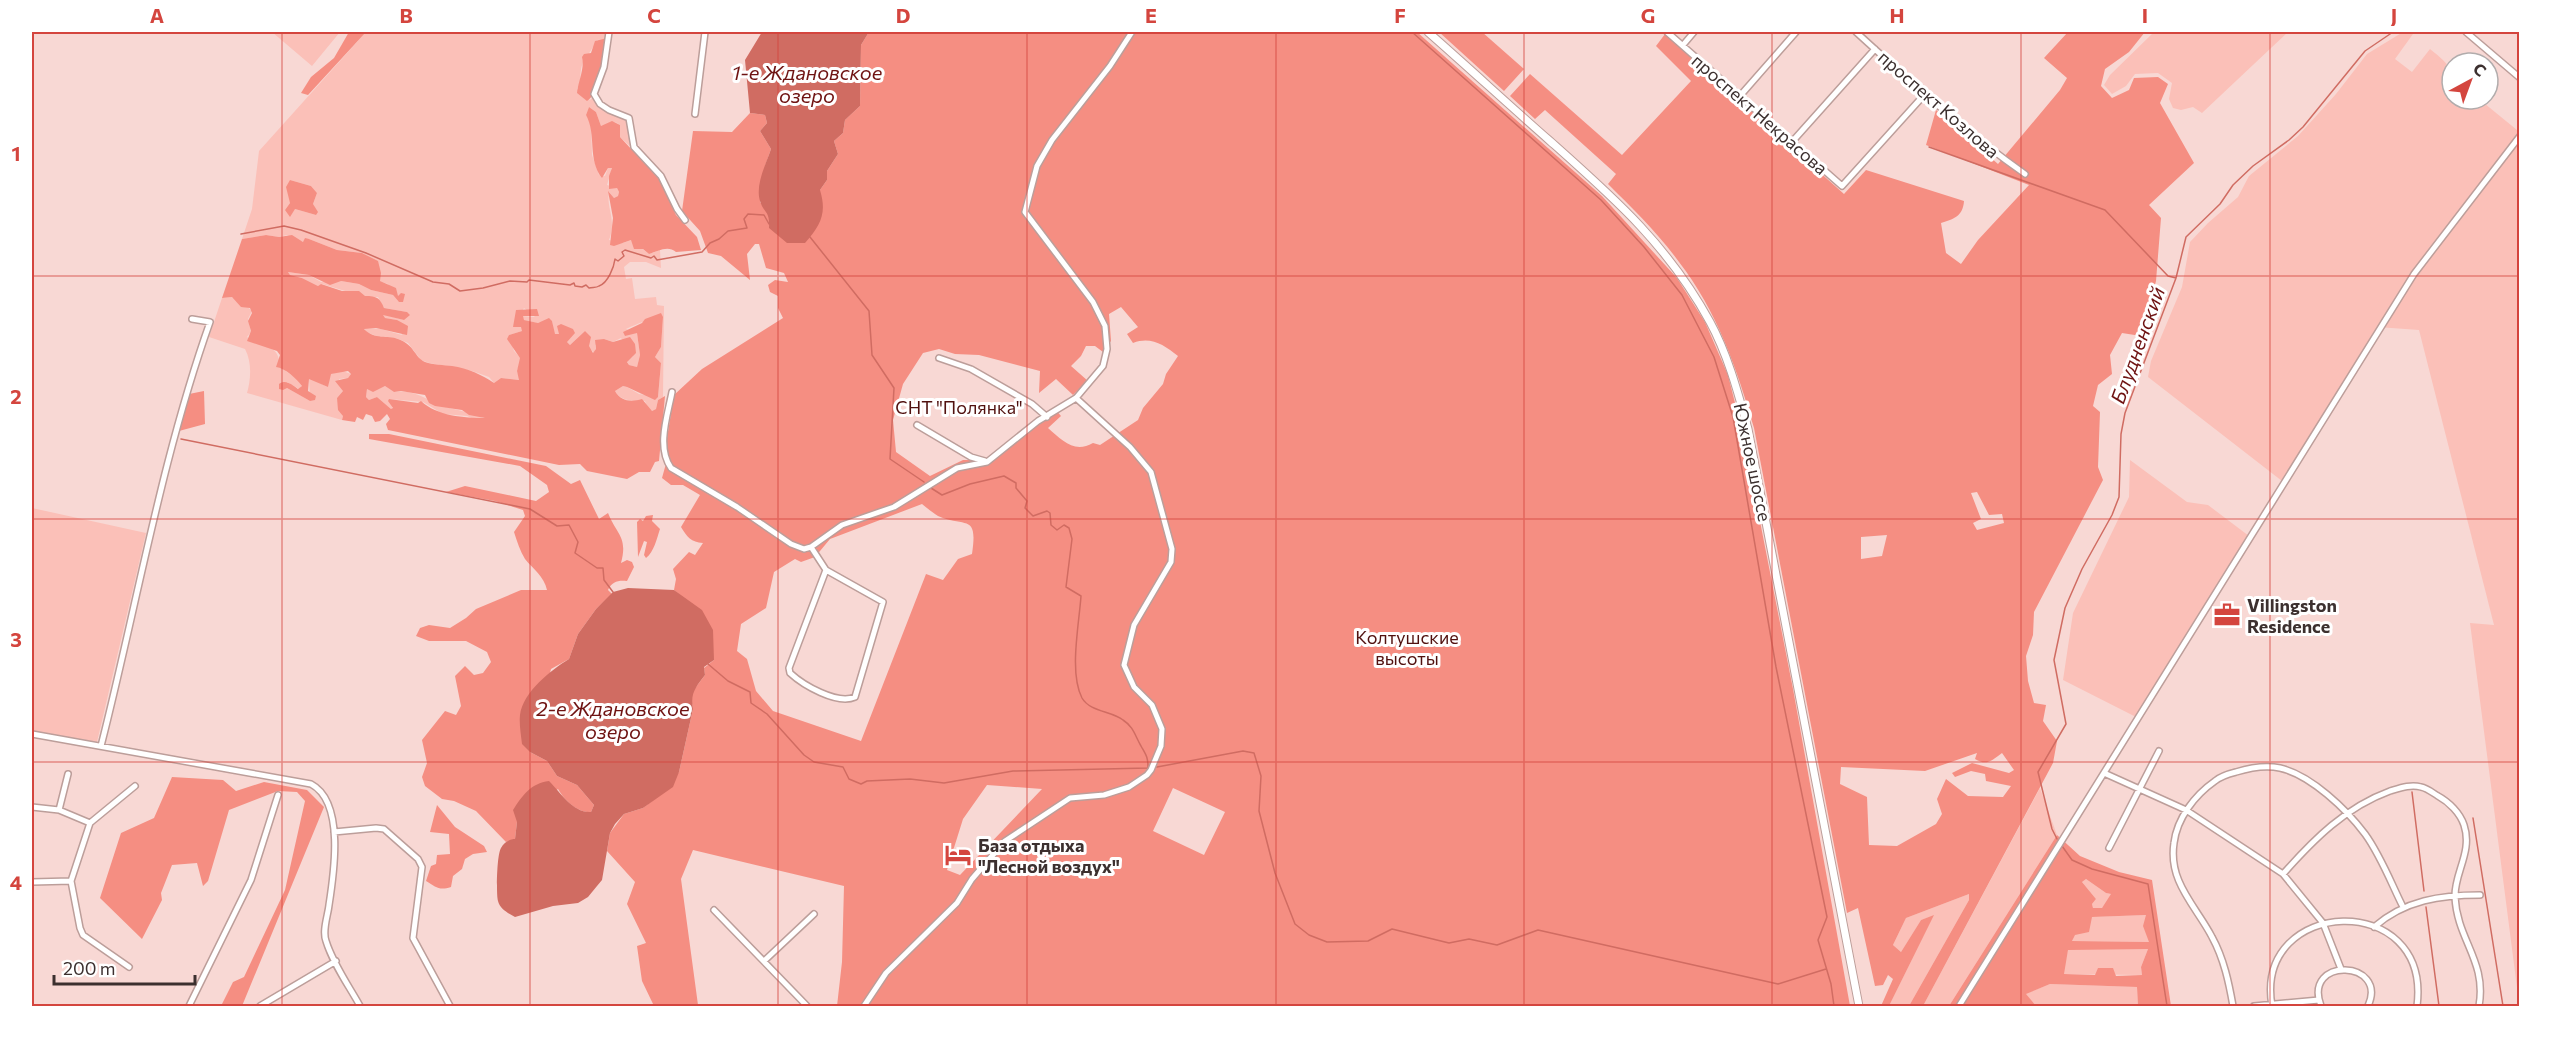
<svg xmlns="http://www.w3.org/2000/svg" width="2551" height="1038" viewBox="0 0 2551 1038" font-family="Commissioner,sans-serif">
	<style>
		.green { fill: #fbc0b8; fill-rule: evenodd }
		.forest { fill: #f58e82; fill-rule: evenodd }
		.water { fill: #d06c62 }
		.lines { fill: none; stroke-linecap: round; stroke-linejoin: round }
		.stream { stroke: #d06c62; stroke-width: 1.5 }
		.street-casing { stroke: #bc9e9a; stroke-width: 8 }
		.secondary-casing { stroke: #bc9e9a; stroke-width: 9 }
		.street { stroke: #fff; stroke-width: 5 }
		.secondary { stroke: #fff; stroke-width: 7 }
		.grid { fill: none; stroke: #d4453e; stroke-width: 1.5; stroke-opacity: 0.55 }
		.labels { text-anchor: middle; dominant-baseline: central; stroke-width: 6; stroke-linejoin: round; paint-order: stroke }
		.street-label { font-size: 18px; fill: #3c302f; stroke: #fff }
		.park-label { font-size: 18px; fill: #51110f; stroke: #fff }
		.poi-label { font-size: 18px; font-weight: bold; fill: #3c302f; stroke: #fff; text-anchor: start }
		.water-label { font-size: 20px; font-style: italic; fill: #6f1312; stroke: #fff }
		.neatline { fill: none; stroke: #d4453e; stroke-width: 2 }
		.grid-label { font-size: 20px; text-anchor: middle; font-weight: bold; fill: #d4453e }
	</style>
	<rect width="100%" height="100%" fill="#f8d8d4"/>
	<path class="green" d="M272,32H340L312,66Z
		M366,32H607L606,39L597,40C593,48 588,54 584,61C578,70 583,80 577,89L590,100L593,97C599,113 614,111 627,119L632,148L620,137V125C612,118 609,125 601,126L596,112L589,107L586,115L591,123L592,155L599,175L605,176L608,168H612L607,185L617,188L619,192L618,196L614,198L609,192C606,208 617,220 609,240L623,243L631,240L649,254L660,250L661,268L646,262H630L624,267L626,279L632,278L635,299L656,297L657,305L664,306L663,397L658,400L656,409L652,411L648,409L645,401C634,401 621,402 615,391L623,386L627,387L639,394L658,397L661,363L655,357L661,347L663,317C649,319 639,323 626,329L637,333L640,355L637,367L629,365L627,361L633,356L621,338L613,342L604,339L595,345L596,349L594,353L588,346L585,331L570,345L567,342L568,338L554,334L552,321L537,323L524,320L522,316L535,317L524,308L513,327L522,326V331L509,335L514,351L521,358L517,371L520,380L501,378L494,383L489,377L472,371L429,363L421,360L408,343L396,338H382L366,332L364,328L381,329L402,335L397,320L384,318L382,314L404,320L407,312L384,308L378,297H365L322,284L318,286L302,278L290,275L288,272L309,275L321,282L341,281L359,284L371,290L393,295L399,302L388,284L379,281L374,260L362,253L337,250L309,239L303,242L287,235L279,237L266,235L242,239L252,209L259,151ZM290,180L311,186L317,193L313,204L316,215L295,209L285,210L290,203Z
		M2154,32H2288L2202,113L2193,107L2181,110L2173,108L2169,99L2172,83L2158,73L2135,74L2126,86L2112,94L2104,85L2110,75Z
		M2403,32H2409L2413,34L2395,59L2412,72L2430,49C2454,68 2452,69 2452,99H2479L2517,130L2519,127V1003L2470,623L2494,625L2419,330L2377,327L2282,481L2148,377L2151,361L2182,287L2190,242L2208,223L2238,197L2249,176L2298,136L2336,94L2367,54Z
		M232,297C236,299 251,309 252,311L248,319L251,332L247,337C264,350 279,342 280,367L297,379L302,386L299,389L287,382V388L310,401L309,378L328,387L330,374L343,371L351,374L348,378L339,379L343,391L337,398L343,416L342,420L247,393C251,379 252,362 245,349L209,337L222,298Z
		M385,386L394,392C417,388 432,405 454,409C461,411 479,415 485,419L477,420L467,416L443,414L423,402L389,399L393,409H391L377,397L369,400L366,397L367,389L373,391Z
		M2130,460L2187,502L2208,505L2249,536L2136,717L2063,680L2073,613L2129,497Z
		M32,508L146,533L97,742L32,731Z
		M2040,788L2057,835L1949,1006H1923Z
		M2086,879L2106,893L2111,894V898L2102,908H2093L2092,904L2096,899L2082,882Z
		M1969,894V900L1909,1006H1889L1933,916L1921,920L1901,952L1893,945L1906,918Z
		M2147,915L2150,942L2072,941L2074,935L2092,917Z
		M2068,949H2148L2141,967L2142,975L2063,974Z
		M2050,984L2137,987L2138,1006H2036L2025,994Z"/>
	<path class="forest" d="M349,32H366L308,95L301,93L311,77L334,58Z
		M869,32H1417L1602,196L1677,278L1705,322L1728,375L1743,435L1793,689L1850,1006H837L842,962L844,886L693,850L681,879L698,1005L654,1006L642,981L637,946L646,943L627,904L635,882L607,851L610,833L624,814L643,808L657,797L679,772L693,709L691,698L693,691L705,675L704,668L714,660L680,595L674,590L676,579L673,569L689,552L695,555L703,543C691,542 687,537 681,527L700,495L683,485H671L662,478L667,460L666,444L674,395L702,369L783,318L778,308V296L770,292L768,285L775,280L788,282L784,273L766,268L759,244H755L747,254L750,280L721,256L708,253L700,231L682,211L693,131L732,132L750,113L765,115L767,123L760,131L771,149L765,166L760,202L770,215L820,190L827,180V171L838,154L834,141L843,133L845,120L860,106L861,45ZM1121,307L1138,327L1127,334L1133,343C1151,336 1164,345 1178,356L1166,374L1163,384L1143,408L1138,420L1100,445L1093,443C1074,454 1062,440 1048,428L1061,416L1055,409L989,460H963L930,476L896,452L893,420L903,384L923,353L939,349L955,354L979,355L1040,371L1039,393L1056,379L1073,395L1088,381L1071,366L1081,356L1086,346H1095L1103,352L1111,341L1109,314ZM922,504C927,508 933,513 938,516C966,528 978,513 972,554L958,559L943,580L926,574L861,741L773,711L756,691L747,659L737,651L741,624L766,608L774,572L795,559L801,562L815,557L830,539ZM987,785L1042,789L960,875L947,870L963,819ZM1173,788L1225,812L1204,855L1153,831Z
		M1439,32H1482L1524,69L1504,91Z
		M2068,32H2145L2129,52L2105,69L2101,86L2112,98L2129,90L2134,78L2158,77L2168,84L2160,103L2194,163L2149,205L2161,218L2156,281L2141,336L2122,333L2110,355L2112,374L2098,385L2093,406L2100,412L2098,467L2103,480L2034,612L2033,635L2026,656L2028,681L2034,703L2046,705L2043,721L2057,741L2053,763L1923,1006H1909L1969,900V894L1906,918L1893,945L1901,952L1921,920L1934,915L1889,1006H1881L1893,979L1888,975L1883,985L1875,986L1858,908L1847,913L1754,428C1737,369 1717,311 1679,262C1658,233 1633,209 1608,184L1616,174L1545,110L1535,119L1510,96L1530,74L1622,155L1691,81L1656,46L1665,34L1844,194L1866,170L1964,201C1963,216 1954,219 1941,223L1946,253L1961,264L1978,240L2029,185L1926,145L1936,110L1998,164L2060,90L2067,78L2044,58ZM1977,492L1989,515L2002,514L2004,523L1977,530L1973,523L1981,519L1971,493ZM1887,535L1882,556L1861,559V537ZM1977,753L1975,759C1987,766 1991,761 2002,753L2014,770L2009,773L1972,763L1952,773L1955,777L1971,771L1985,774L1986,781L2011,786L2003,797L1968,796L1946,779L1937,799L1942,814L1936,824L1897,846L1869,845L1867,797L1840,784L1841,767L1925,771Z
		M607,38C605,52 598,96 587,101L577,93C578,82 585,68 582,57L584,54L591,53L595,41Z
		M589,107L596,112L601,126L612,121L620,125V137L660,180L676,215L697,237L701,250L676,252C668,245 658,251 649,254L643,249H634L631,240L614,246L610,245L613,218L608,191L614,198L618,196L619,192L617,188L609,189V176L612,168H608L602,178C587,159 597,135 586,115Z
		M290,180L311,186L317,193L313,204L318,212L316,215L295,209L290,217L285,210L290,203L286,187Z
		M266,235L279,237L292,235L303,242L305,238L309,239L337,250L362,253L378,261L381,273L380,281L396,288L398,296L401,293L405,294L403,302H399L393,295L371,290L359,284L341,281L330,285L309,275L288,272L290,275L302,278L318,286L321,284L342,291H359L365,296C377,296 380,298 384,308L407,312L410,315L404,320L383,315L385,318L397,320L408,326L407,335L376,328L364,329C375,340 387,335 398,339C415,345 414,357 425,362C433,365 444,365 452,366C468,368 482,375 494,383L501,378L519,380L517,371L520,358L507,339L509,335L522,331L521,327H513L516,310L537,309L539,316H523L524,320L538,323L549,318L552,321L555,334H559L557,326L561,324L573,329L575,333L567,342L570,345L585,331L591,337L589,346L593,353L596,349L595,340L604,339L613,342L630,337L635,344L636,353L627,362L629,365L637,367L640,355L637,333L625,336L623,332L642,323L645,319L661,313L663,317L661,347L655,357L661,363L658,397L655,400L627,387L623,386L615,391C621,402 632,402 642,399L652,411L656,409L658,400L665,396L659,461L655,462L650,472H639L627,479L587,471L580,464L559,465L388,430L386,424L390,419L387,414L380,421L375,422L372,416L366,414L363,420L357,417L355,422L342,420L343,416L338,410L337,398L343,391L335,381L348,378L351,374L348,371L331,374L328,387L309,379L308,391L316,396L315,400L310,401L287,388L283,390L279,389V384C286,379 292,385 298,389L302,386C297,379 285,368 276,367L280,355L277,351L247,341L251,331L248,321L252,313L250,308L241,307L232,297L222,298L242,239ZM385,386L394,392L401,391L425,395L429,403L435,406L462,410L469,415L485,418C464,418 437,416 421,401L418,403L389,399L388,401L393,408L391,409L377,397L369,400L366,397L367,389L373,392Z
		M204,391L205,424L179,431L189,394Z
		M369,434H389L546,466L571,484L580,480L599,519L608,513C617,535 628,537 621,563L627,560L632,562L634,567L627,581C619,580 612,581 608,590L612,594L596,609L578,634L569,659L551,669L530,752L547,761L557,776L577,785L594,805L591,812C578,813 565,801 558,789L517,822L515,839L506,842L476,811L454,801L442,799L425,786L422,777L427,763L422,740L445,711L456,715L461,706L455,676L465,666L474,675L483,673L491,662L487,652L466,641H429L416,636L420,628L429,625L450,628L466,618L476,609L521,590H547C544,576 533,569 525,559C520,551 517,541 514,532L525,516L523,510L495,501L446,492L465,486L536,501L549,492L547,485L520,466L369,439Z
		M653,515L652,521L660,529C657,538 654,552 646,558L644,555L647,542L644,541L638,557L637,522L640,519L643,521L646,516Z
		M172,777L223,780L236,791L264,782L307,790L324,807L242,1006H221L233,982L244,977L285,890L305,801L297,792L278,791L229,810L208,881L203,886L197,863L172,865L161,893L162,900L142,939L100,898L121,833L154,818Z
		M437,805L455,827L484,846L487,852L473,854L465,859L462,869L453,876L451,887C439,891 436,887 426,881L431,866L436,864L437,855L450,854L449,834L430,832Z
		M2057,835L2080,856L2119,872L2152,880L2171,1006H2138L2137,987L2050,984L2026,994L2036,1006H1949ZM2086,879L2106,893L2111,894L2102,908H2093L2092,904L2096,899L2082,882ZM2146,915L2143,926L2149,942L2072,941L2075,935L2089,932L2092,917ZM2148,949L2141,967L2142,975L2116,976L2113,968H2098L2095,975L2064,974L2068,950Z"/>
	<path class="water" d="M762,32H869L861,45L860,106L845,120L843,133L834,141L838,154L827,171V180L820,190C827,213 821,225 805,243H787L769,228C770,210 764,214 760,201C755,185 766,164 771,149L760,131L767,123L765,115L750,113L745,60Z
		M628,588L674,590L702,610L713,630L714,660L704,667L705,675C696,687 690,693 693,709L679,772L673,787L643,808L624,814L615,824L610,833L602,880L597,886L588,897L578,903L553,906L515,917C508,913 500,909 498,901C496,893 497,854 501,848C504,842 510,839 515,839L517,822L513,810C522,796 531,783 549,781C561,793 573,813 591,812L594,805L577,785L557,776L547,761L530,752L522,744C521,735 519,724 520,715C523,692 551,670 569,659L578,634L596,609L613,592Z"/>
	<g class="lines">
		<path class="stream" d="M1412,32L1601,200L1644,247L1682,295L1714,357L1733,417L1776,667L1827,917L1818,940L1831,984L1834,1006
			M1929,147L2105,210L2168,276L2176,278
			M241,234L284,226L301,230L366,253L433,282L449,284L460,291L483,288L510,281L527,282L529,280L570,285L574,283L575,286L582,287L586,285L589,288C593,287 596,288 599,286C608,283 614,267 615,259L618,261L624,256L622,252L625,250L651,258L654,256L657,260L702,252L710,243L719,239L728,231L747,228L744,219L748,214L764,215L769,224
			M810,237L869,311L872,355L894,388L890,459L924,482
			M181,439L530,509L557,526L569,525L578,542L575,553L597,568H603L604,580L613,592
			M931,488L942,495L970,484L1004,476L1016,483V488L1027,501L1025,508L1033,516L1047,511L1050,513L1051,525L1057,530L1064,525L1069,528L1072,539L1066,587L1081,596C1079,625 1069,673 1082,698C1090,712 1112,711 1123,720C1134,727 1135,736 1141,746C1146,755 1148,757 1148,767
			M708,664L728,681L750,692L751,703L767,714L804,755L814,762L843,767L849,779L861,784L867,781L910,779L944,783L1013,771L1148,768
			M1157,767L1243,751L1254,753L1261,776L1259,811L1275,873L1295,924L1309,935L1327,942L1368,941L1392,929L1449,943L1469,939L1497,945L1538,930L1778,984L1826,969
			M2412,792L2424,891
			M2473,818L2503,1006
			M2057,839L2052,829L2038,772L2066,724L2054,660L2065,608L2082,569L2112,515L2119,497L2121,434L2125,413L2176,278L2186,237L2220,204L2233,185L2253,166L2289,140L2303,127L2365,51L2393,32
			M2062,846L2072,860L2092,869L2148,884L2167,1006
			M2426,907L2439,1006"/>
		<g class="street-casing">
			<path id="street" d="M609,32L604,67L594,94L600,104L609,110L629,118L634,147L661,176L677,209L685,220
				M1667,32L1842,186L1925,94
				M1856,32C1910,81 1965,132 2025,174
				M2466,32L2520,78
				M1683,45L1694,32
				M1739,97L1796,32
				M695,114L705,32
				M1791,143L1875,49
				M939,358L971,369L1032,404L1047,417
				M672,392C668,414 656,447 671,468L737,507L791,544L804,549L811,547L842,525L894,507L957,468L987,462L1038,421L1076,398L1103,366L1107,349L1105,326L1093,302L1025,212L1037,166L1052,140L1110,66L1132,32
				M917,425L971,457L985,461
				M811,547L826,570L789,668L790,673C803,685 837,705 855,697L883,602L826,570
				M32,734L311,784C345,802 334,873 329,905C328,915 322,931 326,941C333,964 349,986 360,1006
				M101,746C137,605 161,460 210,322L192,319
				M2104,773L2186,810L2283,874L2323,923L2341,969
				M32,807L59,810L90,823
				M59,810L68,774
				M90,823L71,881L80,928L83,935L129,967
				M90,823L135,786
				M334,832L376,828L384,829L418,859L422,867L413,938L450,1006
				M2109,848L2159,751
				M2283,874C2314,839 2346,807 2390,791C2400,788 2411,784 2421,787C2427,788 2433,793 2438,796C2449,802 2460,813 2464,825C2473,852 2454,873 2455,897C2457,940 2487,961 2479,1006
				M32,882L71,881
				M714,910L807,1006
				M2374,927C2405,900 2441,895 2480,895
				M764,961L814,914
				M189,1006L251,880L278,795
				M260,1006L336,961
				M864,1006L886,973L957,903L972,879L1005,841L1070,798L1104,795L1129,787L1147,775L1151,770L1161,746L1162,729L1152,705L1134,687L1124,665L1134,625L1171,562L1172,549L1151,472L1130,447L1076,398
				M1959,1006L2414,274L2520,136
				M2233,1006C2229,983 2224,959 2212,937C2196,906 2168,882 2174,843C2177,818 2195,795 2215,781C2221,776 2228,774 2236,772C2249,768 2266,765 2280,768C2311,775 2347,810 2365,834C2381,856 2391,883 2403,907
				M2254,1006L2319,1000
				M2272,1006C2253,897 2432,889 2417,1006
				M2321,1006C2302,956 2389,960 2368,1006"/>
		</g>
		<g class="secondary-casing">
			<path id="secondary" d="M1428,32C1469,68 1509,105 1550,141C1614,198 1668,245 1710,322C1728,355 1738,393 1748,429L1859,1006"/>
		</g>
		<use href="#street" class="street"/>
		<use href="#secondary" class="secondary"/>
	</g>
	<path class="grid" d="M282,32V1006M530,32V1006M778,32V1006M1027,32V1006M1276,32V1006M1524,32V1006M1772,32V1006M2021,32V1006M2270,32V1006M32,276H2520M32,519H2520M32,762H2520"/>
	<defs>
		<g id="office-bare" transform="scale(2.07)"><path d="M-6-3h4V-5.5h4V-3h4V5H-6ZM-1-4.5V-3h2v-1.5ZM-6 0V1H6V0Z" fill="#d4453e" stroke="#fff" stroke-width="2.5" paint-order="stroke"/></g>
		<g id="hotel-bare" transform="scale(2.07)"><path d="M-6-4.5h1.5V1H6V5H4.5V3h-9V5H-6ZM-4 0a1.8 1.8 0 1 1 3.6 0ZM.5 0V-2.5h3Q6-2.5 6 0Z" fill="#d4453e" stroke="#fff" stroke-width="2.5" paint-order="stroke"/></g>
	</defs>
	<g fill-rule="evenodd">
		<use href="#office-bare" x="2227" y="615"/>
		<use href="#hotel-bare" x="958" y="855"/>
	</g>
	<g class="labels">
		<g class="street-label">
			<text transform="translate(1939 104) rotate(41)">проспект Козлова</text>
			<text transform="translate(1760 114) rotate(41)">проспект Некрасова</text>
			<text transform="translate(1753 462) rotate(78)">Южное шоссе</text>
		</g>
		<g class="park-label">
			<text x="959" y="407">СНТ "Полянка"</text>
			<text x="1407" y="637">Колтушские<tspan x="1407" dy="21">высоты</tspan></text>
		</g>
		<g class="poi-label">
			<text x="2247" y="605">Villingston<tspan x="2247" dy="21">Residence</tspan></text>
			<text x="978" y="845">База отдыха<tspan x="978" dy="21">"Лесной воздух"</tspan></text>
		</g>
		<g class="water-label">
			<text x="807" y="72">1-е Ждановское<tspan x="807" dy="23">озеро</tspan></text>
			<text transform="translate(2137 345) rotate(-70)">Блудненский</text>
			<text x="613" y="708">2-е Ждановское<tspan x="613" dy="23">озеро</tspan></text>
		</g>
	</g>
	<rect width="2551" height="1038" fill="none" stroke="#ffffff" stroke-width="66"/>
	<g transform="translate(2470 81) rotate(41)"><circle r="28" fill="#ffffff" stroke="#b1acac" stroke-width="1.5"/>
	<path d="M0-4.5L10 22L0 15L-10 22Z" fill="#d4453e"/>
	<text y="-9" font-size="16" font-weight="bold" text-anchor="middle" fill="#3c302f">С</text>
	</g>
	<path d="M54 975v9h141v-9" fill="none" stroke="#3c302f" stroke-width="3"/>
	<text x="63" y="975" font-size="18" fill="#3c302f" stroke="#ffffff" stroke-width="4.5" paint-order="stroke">200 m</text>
	<rect x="33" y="33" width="2485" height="972" class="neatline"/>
	<g class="grid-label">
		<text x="157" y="23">A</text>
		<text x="406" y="23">B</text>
		<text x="654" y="23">C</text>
		<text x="903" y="23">D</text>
		<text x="1151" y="23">E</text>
		<text x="1400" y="23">F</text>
		<text x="1648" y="23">G</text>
		<text x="1897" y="23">H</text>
		<text x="2145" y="23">I</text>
		<text x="2394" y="23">J</text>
		<text x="16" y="161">1</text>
		<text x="16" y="404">2</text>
		<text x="16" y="647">3</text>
		<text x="16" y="890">4</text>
	</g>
</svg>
